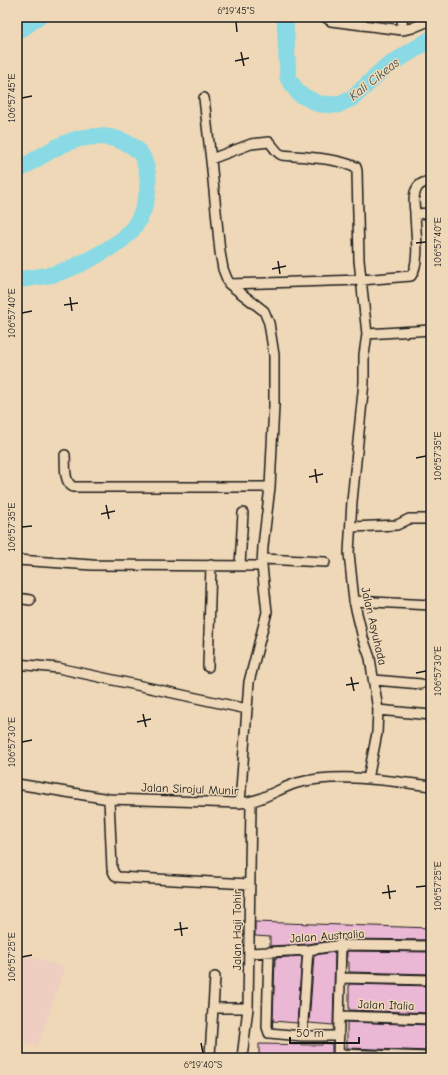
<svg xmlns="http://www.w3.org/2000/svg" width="448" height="1075" viewBox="0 0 448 1075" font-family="'Comic Neue',sans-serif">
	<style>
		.built { fill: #eecec0 }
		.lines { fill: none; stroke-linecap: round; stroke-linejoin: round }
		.river { stroke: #89dae4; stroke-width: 17 }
		.building { fill: #eab7d5; stroke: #1c1c1c }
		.street-casing { stroke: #1c1c1c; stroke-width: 12 }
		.street { stroke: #efd8b7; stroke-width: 9 }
		.ticks { fill: none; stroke: #1c1c1c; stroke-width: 1.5 }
		.labels { text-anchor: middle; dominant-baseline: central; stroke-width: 3; stroke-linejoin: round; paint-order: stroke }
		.street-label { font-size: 12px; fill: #1c1c1c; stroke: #efd8b7 }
		.water-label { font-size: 13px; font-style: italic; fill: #374c4e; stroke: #efd8b7 }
		.neatline { fill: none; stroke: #1c1c1c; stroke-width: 1.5 }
		.ticks-label { font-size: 10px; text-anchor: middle; fill: #1c1c1c }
	</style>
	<rect width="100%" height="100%" fill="#efd8b7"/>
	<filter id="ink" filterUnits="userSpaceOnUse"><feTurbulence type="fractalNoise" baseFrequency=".025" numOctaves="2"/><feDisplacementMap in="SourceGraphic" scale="8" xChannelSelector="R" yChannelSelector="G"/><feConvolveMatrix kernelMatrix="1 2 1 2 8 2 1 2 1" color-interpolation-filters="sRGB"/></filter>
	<g filter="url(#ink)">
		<path class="built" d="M17,952L65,968L37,1047L17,1040Z"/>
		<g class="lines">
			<path class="river" d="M285,17L288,78L299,94L319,104L337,105L354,97L383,69L431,39
				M17,32L38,17
				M17,171C45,154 71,133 106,137C118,138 136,145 142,156C155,182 146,218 125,237C121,242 113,245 108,249C91,259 69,271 50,275C39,277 28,278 17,280"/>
		</g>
		<path class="building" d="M255,922L431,928V940L341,939L307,944L270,946V937L255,936Z
			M347,951L431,952V974L349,972V962H347Z
			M335,952L333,1025L309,1023L314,955Z
			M302,956L297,1023L273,1021L275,958Z
			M349,984L431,986V1013L349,1010Z
			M347,1022L431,1025V1051L347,1048Z
			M322,1043L332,1044V1058H259V1044L322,1045Z"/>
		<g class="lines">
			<g class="street-casing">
				<path id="street" d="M325,17L331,21L402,30L412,28L431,20
					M401,30L403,17
					M204,98L212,170L220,252L223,269L229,284L264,311L269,323L274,355V405L270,487L263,546L262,566L267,612L249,682L240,803
					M211,159L251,144L269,142C274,146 275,152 282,155C303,157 337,158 356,167L357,171L359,260L367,334L364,355V382L352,501L349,553L354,601L363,638L370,658L378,710L377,733L368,779
					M415,214L431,213
					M229,284L361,280L411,276C421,262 415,228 415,212C414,205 413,196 416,190C419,183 425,182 431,181
					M367,334L431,330
					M65,455C66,465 63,481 73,487H270
					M352,527L397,525L409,519H431
					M263,559L325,562
					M17,560L92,565L262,566
					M240,565L243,513
					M17,598L30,600
					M354,601L431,605
					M17,664L58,668L247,709
					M208,667L211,565
					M374,680L421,684
					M378,710L431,715
					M17,784L109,799L240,803C261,802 277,789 297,783C339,772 389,781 431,786
					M109,799L112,869L115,875L118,877L249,884
					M269,952L267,1027L269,1033L302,1036H339
					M249,953L308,950L341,945L431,946
					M341,978L431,980
					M213,1008L215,977
					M340,1016L431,1019
					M302,1036L308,950
					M338,1054L431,1057
					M210,1055L213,1008H248
					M242,1058L248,1008L251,803
					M338,1058L341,945"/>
			</g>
			<use href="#street" class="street"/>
		</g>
	</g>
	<path class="ticks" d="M236,22L237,32M241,52L244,66M235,61L249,58M22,98L32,96M416,243L426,242M278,261L280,274M272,269L286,266M70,297L72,311M64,305L78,303M22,313L32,311M416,458L426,456M315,469L317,483M309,477L323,474M106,505L109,519M101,514L115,511M22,527L32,526M416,673L426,671M351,677L354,691M346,685L359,683M143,714L146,727M137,722L151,719M22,742L32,740M388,885L390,899M416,887L426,886M382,893L396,891M180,922L182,936M174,930L188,928M22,957L32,955M201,1043L203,1053"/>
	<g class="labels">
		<g class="street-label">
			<text transform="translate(374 626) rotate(77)">Jalan Asyuhada</text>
			<text transform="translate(190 789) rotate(2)">Jalan Sirojul Munir</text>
			<text transform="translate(237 930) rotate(-90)">Jalan Haji Tohir</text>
			<text transform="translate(327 936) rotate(-4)">Jalan Australia</text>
			<text transform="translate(386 1005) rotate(2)">Jalan Italia</text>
		</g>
		<g class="water-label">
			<text transform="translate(374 79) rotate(-38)">Kali Cikeas</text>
		</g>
	</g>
	<rect width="448" height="1075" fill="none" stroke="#efd8b7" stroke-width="44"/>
	<path d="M290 1037v6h69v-6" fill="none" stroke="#1c1c1c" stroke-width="2"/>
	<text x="296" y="1037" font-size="12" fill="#1c1c1c" stroke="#efd8b7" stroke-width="3" paint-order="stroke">50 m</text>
	<rect x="22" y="22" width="404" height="1031" class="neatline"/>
	<g class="ticks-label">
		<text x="236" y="14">6°19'45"S</text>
		<text transform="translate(11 98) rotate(-90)" y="4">106°57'45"E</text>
		<text transform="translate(437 242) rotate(-90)" y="4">106°57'40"E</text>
		<text transform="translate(11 313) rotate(-90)" y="4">106°57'40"E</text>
		<text transform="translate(437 456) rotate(-90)" y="4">106°57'35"E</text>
		<text transform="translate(11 527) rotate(-90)" y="4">106°57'35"E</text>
		<text transform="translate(437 671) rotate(-90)" y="4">106°57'30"E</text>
		<text transform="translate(11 742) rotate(-90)" y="4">106°57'30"E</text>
		<text transform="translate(437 886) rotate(-90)" y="4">106°57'25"E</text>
		<text transform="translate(11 957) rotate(-90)" y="4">106°57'25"E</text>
		<text x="203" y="1068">6°19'40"S</text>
	</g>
</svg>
